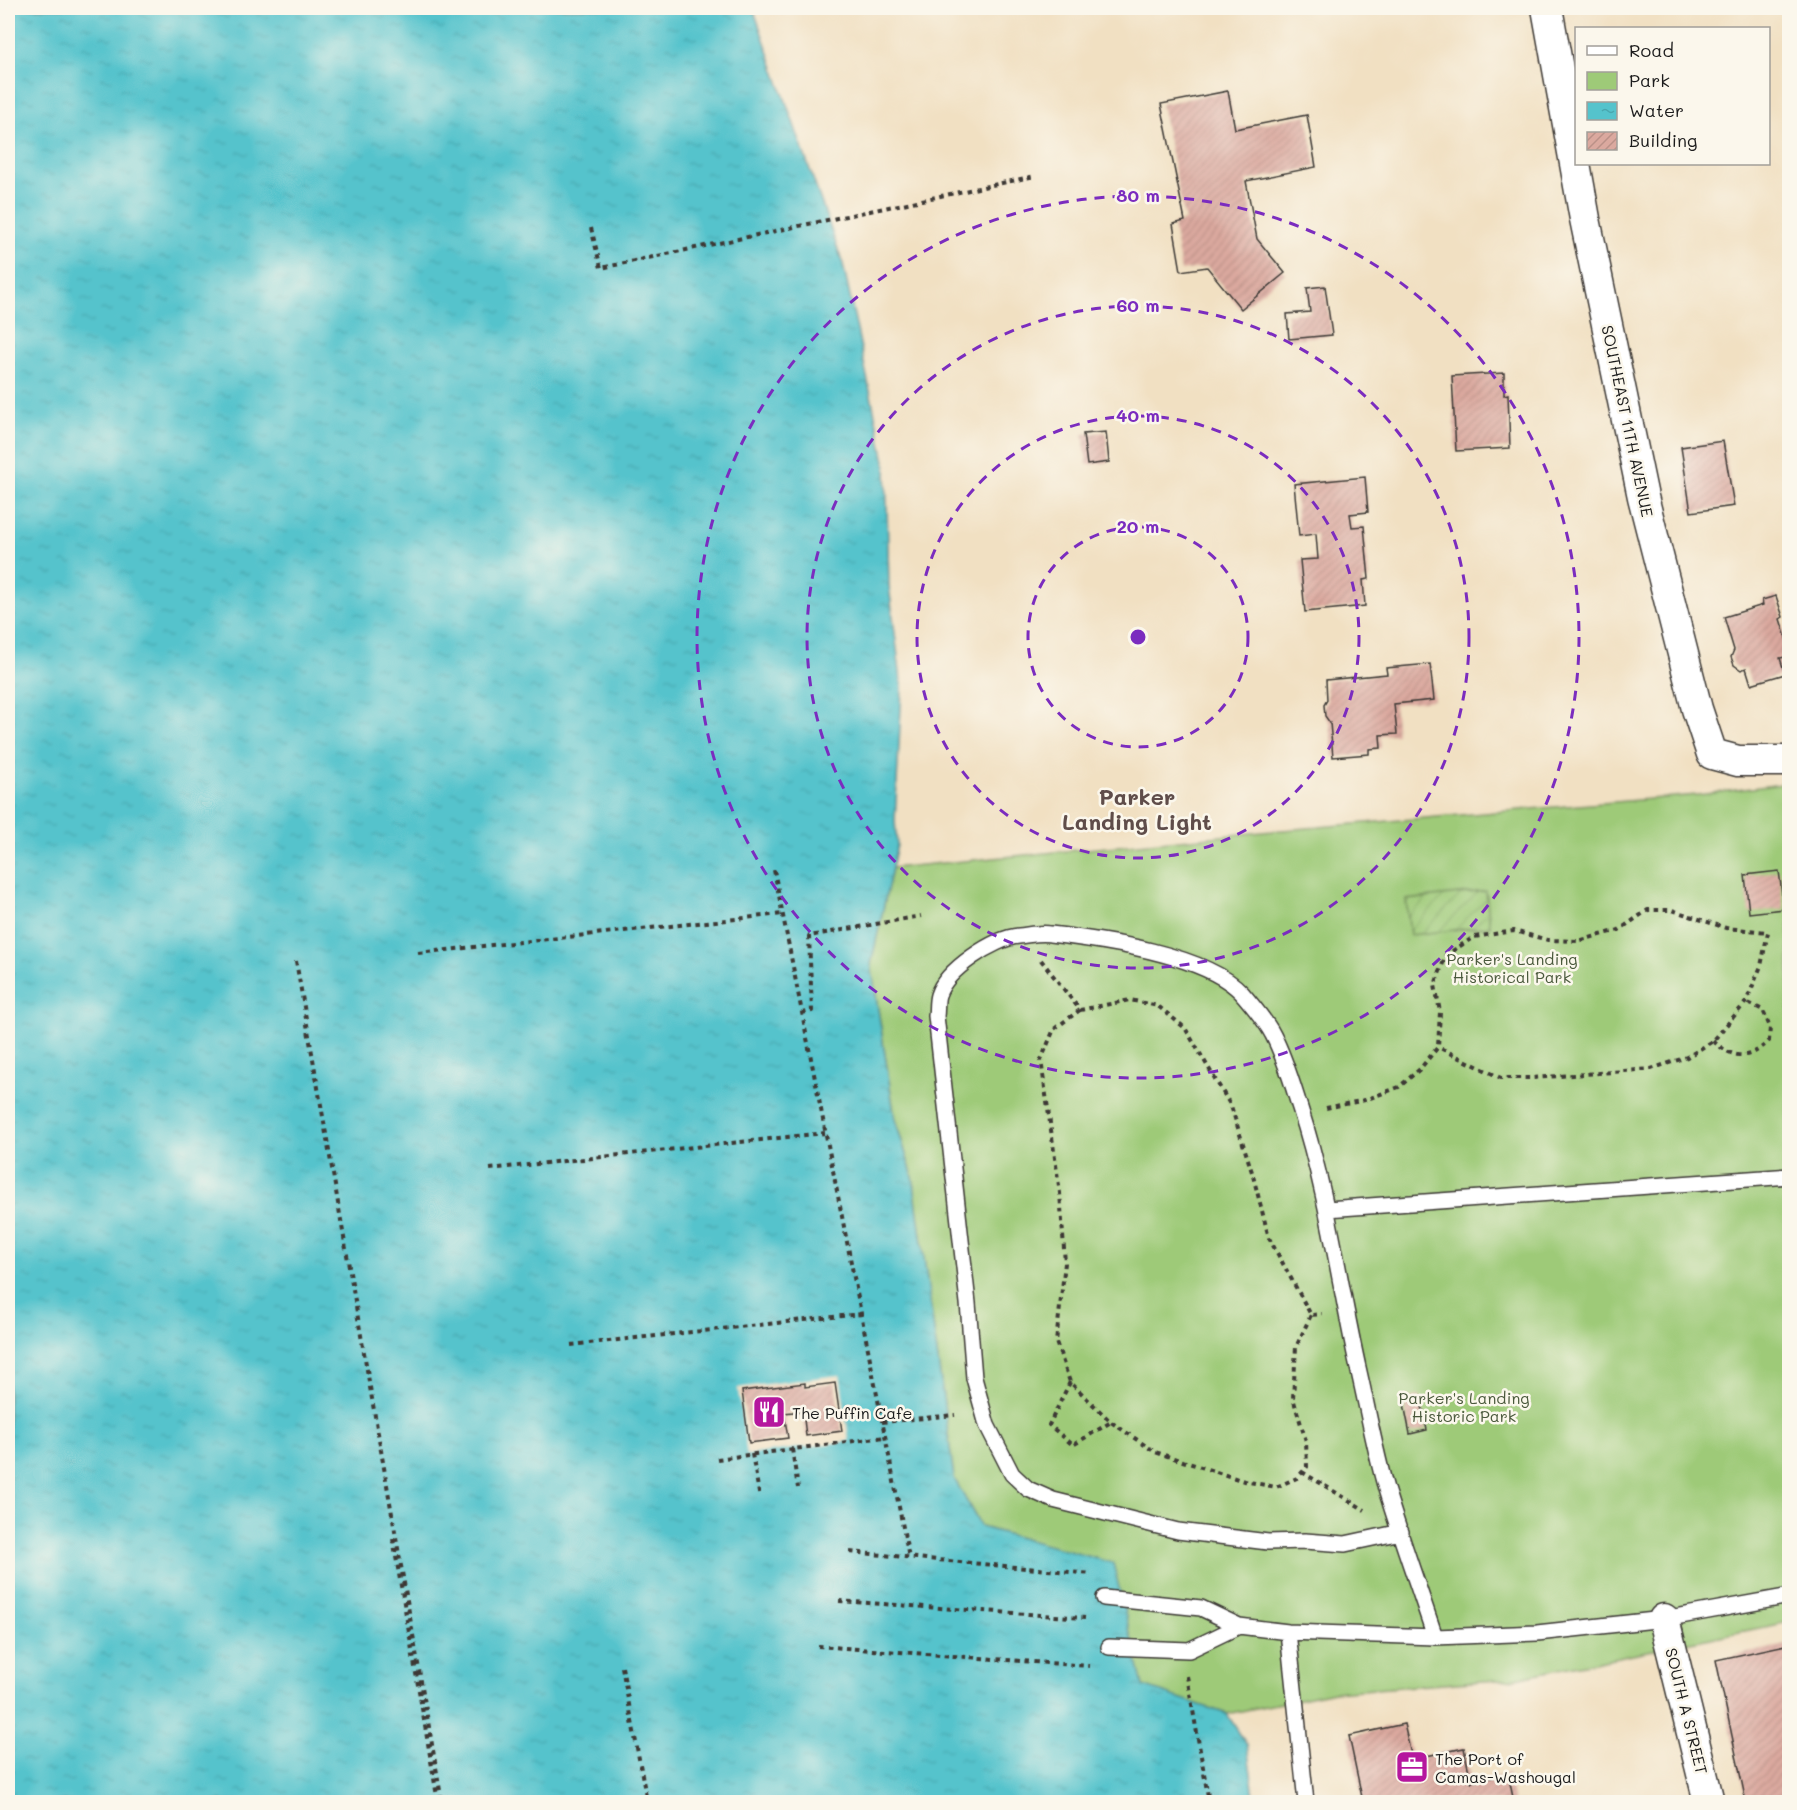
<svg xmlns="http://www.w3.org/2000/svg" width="1797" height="1810" viewBox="0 0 1797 1810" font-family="Mali,sans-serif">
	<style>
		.park { fill: #9eca78; stroke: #5d734a; stroke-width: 1.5 }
		.garden { fill: url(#garden-furrows); stroke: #5d734a; stroke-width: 1.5 }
		.water { fill: url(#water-ripples); stroke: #387074; stroke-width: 1.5 }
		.pier { fill: #f1e0c2 }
		.building { fill: url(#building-hatch) }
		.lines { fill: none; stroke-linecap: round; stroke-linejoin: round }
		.lane-casing { stroke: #3c3935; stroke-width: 18 }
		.street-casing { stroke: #3c3935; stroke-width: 33 }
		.path { stroke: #3c3935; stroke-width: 4; stroke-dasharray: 4.5 4.5; stroke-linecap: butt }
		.lane { stroke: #fff; stroke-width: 15 }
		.street { stroke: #fff; stroke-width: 30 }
		.ring { fill: none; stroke: #7b2cbf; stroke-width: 3; stroke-dasharray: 10 8 }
		.labels { text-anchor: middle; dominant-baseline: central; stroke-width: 5; stroke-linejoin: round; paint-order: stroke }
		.street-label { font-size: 16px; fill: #1c1c1c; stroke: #fbf7ec }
		.park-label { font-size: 16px; fill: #4a593c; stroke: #fbf7ec }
		.poi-label { font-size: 16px; fill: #1c1c1c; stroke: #fbf7ec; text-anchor: start }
		.district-label { font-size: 22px; font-weight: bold; fill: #5f4d4a; stroke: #fbf7ec }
		.centre { fill: #7b2cbf; stroke: #fbf7ec; stroke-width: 3 }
		.ring-label { font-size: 18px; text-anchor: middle; font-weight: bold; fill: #7b2cbf; stroke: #fbf7ec; stroke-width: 5; stroke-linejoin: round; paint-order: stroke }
	</style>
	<defs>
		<pattern id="garden-furrows" width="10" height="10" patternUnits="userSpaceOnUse" patternTransform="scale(1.5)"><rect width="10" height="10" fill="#9eca78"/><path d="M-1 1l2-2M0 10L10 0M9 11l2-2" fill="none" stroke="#88ad67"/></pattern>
		<pattern id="water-ripples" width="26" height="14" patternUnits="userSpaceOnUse" patternTransform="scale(1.5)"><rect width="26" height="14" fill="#55c3cc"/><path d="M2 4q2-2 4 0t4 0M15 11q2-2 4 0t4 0" fill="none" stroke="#49a7af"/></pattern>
		<pattern id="building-hatch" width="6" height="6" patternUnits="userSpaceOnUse" patternTransform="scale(1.5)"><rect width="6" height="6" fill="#dba99f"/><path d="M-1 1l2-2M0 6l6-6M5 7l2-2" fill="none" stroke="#bb9188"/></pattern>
	</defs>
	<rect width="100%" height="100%" fill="#fbf7ec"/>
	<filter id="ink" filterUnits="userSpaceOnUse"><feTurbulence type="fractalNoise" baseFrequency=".0167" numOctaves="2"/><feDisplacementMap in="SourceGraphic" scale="12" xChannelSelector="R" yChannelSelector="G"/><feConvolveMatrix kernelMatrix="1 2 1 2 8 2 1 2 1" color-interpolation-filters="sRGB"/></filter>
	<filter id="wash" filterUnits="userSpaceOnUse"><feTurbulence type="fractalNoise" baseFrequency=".008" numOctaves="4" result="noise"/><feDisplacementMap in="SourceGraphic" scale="24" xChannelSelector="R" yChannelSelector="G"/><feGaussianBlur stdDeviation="1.35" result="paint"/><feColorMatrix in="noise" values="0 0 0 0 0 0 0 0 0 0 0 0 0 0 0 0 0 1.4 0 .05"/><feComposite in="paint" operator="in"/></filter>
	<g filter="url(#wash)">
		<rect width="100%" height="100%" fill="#f1e0c2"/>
		<path class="park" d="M1789,783V1622L1511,1679L1334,1692L1227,1714L1143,1687L1112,1563L981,1527L954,1478L913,1177L895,1119L871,964L892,868L1283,830L1698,795Z"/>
		<path class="garden" d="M1486,891L1490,926L1410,935L1406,900Z"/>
		<path class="water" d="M8,8H753L843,264L886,466L889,586L902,688L895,821L897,845L871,964L895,1119L913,1177L954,1478L981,1527L1113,1563L1143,1686L1227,1714L1247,1745L1255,1802H8Z"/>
		<path class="pier" d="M840,1375L849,1441L747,1455L738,1388Z"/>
		<g id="blocks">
			<path class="building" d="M1228,91L1235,129L1307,115L1316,167L1246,181L1257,239L1285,273L1241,309L1207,267L1181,271L1173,224L1185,221L1161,104Z
				M1325,286L1332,335L1289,339L1287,314L1310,312L1307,288Z
				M1504,373V395L1508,394L1510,448L1456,451L1452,376Z
				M1106,432L1109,462L1087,465L1083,434Z
				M1723,441L1734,506L1691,512L1681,447Z
				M1365,477L1368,512L1350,514L1352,527L1364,526L1369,579L1363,580L1365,606L1305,612L1300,560L1318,559L1316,534L1299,536L1294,484Z
				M1776,596L1783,617L1780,619L1790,650V656L1780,658L1785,674L1751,684L1746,668L1741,670L1734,665L1731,657L1734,650L1724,617L1763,605L1762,600Z
				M1430,664L1434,700L1394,704L1397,734L1380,735L1381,748L1369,749V754L1333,757L1330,723L1325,716L1324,705L1327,700L1326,680L1387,674L1386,668Z
				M1779,871L1784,909L1749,913L1745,875Z
				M805,1383V1387L835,1383L842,1431L806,1436L803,1411L784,1413L788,1438L749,1443L742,1391Z
				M1420,1396L1427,1430L1410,1434L1403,1399Z
				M1790,1644V1802H1746L1716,1660Z
				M1404,1724L1412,1759L1464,1748L1471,1782L1508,1774L1514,1802H1363L1349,1736Z"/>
		</g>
	</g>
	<g filter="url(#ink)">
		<use href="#blocks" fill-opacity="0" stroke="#3c3935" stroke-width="1.5"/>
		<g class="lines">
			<g class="lane-casing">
				<path id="lane" d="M1327,1209L1790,1176
					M1401,1532L1345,1544L1305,1541L1268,1542L1178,1531L1053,1500L1028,1489L1012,1474L987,1425L974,1378L968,1303L936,1016C937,1010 936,1001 938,995C946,970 994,938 1019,936C1029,935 1041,932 1050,934C1102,940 1206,954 1242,993C1252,1005 1266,1021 1273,1035C1285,1058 1292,1083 1300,1108C1328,1194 1339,1284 1359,1372C1368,1411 1375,1451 1386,1489C1401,1539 1419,1588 1435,1637
					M1104,1598L1201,1608L1239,1626L1288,1632L1435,1637L1537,1633L1664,1619L1790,1596
					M1288,1632L1306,1802
					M1109,1647L1189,1650L1239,1626"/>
			</g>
			<g class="street-casing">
				<path id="street" d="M1547,8L1585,219L1643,497L1697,709L1712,754L1738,761H1790
					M1664,1619L1709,1802"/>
			</g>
			<path class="path" d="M591,228L601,268L1035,176
				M774,870L909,1558
				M418,953L782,914
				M1041,960L1080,1010L1130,1000L1158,1006L1185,1028L1231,1106L1252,1172L1269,1238L1311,1315L1322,1314
				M296,961L442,1802
				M1080,1010L1054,1029L1041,1060L1060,1193L1065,1263L1056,1342L1070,1382L1111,1422L1155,1452L1244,1481L1276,1487L1297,1478L1307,1467L1306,1441L1293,1398L1296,1347L1311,1315
				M802,1013L812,1011L809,936L921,916
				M1713,1041C1734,1059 1748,1061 1769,1041L1770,1027L1763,1010L1746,1002
				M1326,1108L1365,1100L1399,1087L1420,1069L1438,1047L1440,1012L1435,985L1446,955L1474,937L1514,931L1548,940L1578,941L1619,930L1648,910H1672L1726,928L1768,932L1761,966L1746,1002L1713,1041L1687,1057L1651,1069L1533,1078H1501L1438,1047
				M490,1169L825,1133
				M571,1345L861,1314
				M1070,1382L1049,1425L1073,1445L1111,1422
				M882,1422L955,1415
				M792,1449L798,1488
				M752,1454L759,1493
				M717,1459L885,1437
				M1302,1472L1365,1510
				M393,1539L438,1802
				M850,1552L1092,1574
				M839,1601L1085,1618
				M818,1646L1089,1666
				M622,1667L647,1802
				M1187,1676L1209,1802"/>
			<use href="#lane" class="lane"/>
			<use href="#street" class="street"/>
		</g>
	</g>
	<g class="ring">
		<circle cx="1138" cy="637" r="110"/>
		<circle cx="1138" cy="637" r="221"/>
		<circle cx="1138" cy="637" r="331"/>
		<circle cx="1138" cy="637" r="441"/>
	</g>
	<defs>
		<g id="restaurant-square" transform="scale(1.725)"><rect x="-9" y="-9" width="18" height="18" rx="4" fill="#b5179e" stroke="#fbf7ec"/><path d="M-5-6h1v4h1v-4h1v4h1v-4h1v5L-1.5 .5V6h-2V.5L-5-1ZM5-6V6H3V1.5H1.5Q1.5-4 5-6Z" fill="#fff"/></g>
		<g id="office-square" transform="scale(1.725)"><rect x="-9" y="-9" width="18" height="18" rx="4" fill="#b5179e" stroke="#fbf7ec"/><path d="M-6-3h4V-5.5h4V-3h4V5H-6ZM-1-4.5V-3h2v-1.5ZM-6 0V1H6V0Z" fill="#fff"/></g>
	</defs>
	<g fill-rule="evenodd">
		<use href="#restaurant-square" x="769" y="1412"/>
		<use href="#office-square" x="1412" y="1767"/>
	</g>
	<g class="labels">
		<g class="street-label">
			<text transform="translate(1628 421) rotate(78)">SOUTHEAST 11TH AVENUE</text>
			<text transform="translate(1687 1711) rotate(76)">SOUTH A STREET</text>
		</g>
		<g class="park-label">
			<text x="1512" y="958">Parker's Landing<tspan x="1512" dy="18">Historical Park</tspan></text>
			<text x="1464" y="1397">Parker's Landing<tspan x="1464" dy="18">Historic Park</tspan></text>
		</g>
		<g class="poi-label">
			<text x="792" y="1412">The Puffin Cafe</text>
			<text x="1435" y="1758">The Port of<tspan x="1435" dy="18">Camas-Washougal</tspan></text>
		</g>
		<g class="district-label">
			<text x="1137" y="796">Parker<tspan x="1137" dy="25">Landing Light</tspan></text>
		</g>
	</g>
	<circle cx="1138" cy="637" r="9" class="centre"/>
	<g class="ring-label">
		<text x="1138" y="202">80 m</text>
		<text x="1138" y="312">60 m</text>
		<text x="1138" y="422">40 m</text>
		<text x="1138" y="533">20 m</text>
	</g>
	<rect width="1797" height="1810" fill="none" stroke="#fbf7ec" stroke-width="30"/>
	<rect x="1575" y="27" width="195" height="138" fill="#fbf7ec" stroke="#a29f99" stroke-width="1.5"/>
	<rect x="1587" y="46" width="30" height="9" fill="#ffffff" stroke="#a29f99" stroke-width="1.5"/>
	<text x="1629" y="57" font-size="18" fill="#1c1c1c">Road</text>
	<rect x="1587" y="72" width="30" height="18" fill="#9eca78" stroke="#a29f99" stroke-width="1.5"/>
	<text x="1629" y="87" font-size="18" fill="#1c1c1c">Park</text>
	<rect x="1587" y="102" width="30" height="18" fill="url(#water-ripples)" stroke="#a29f99" stroke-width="1.5"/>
	<text x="1629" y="117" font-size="18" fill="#1c1c1c">Water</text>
	<rect x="1587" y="132" width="30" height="18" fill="url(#building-hatch)" stroke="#a29f99" stroke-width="1.5"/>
	<text x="1629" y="147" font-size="18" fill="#1c1c1c">Building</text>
</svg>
